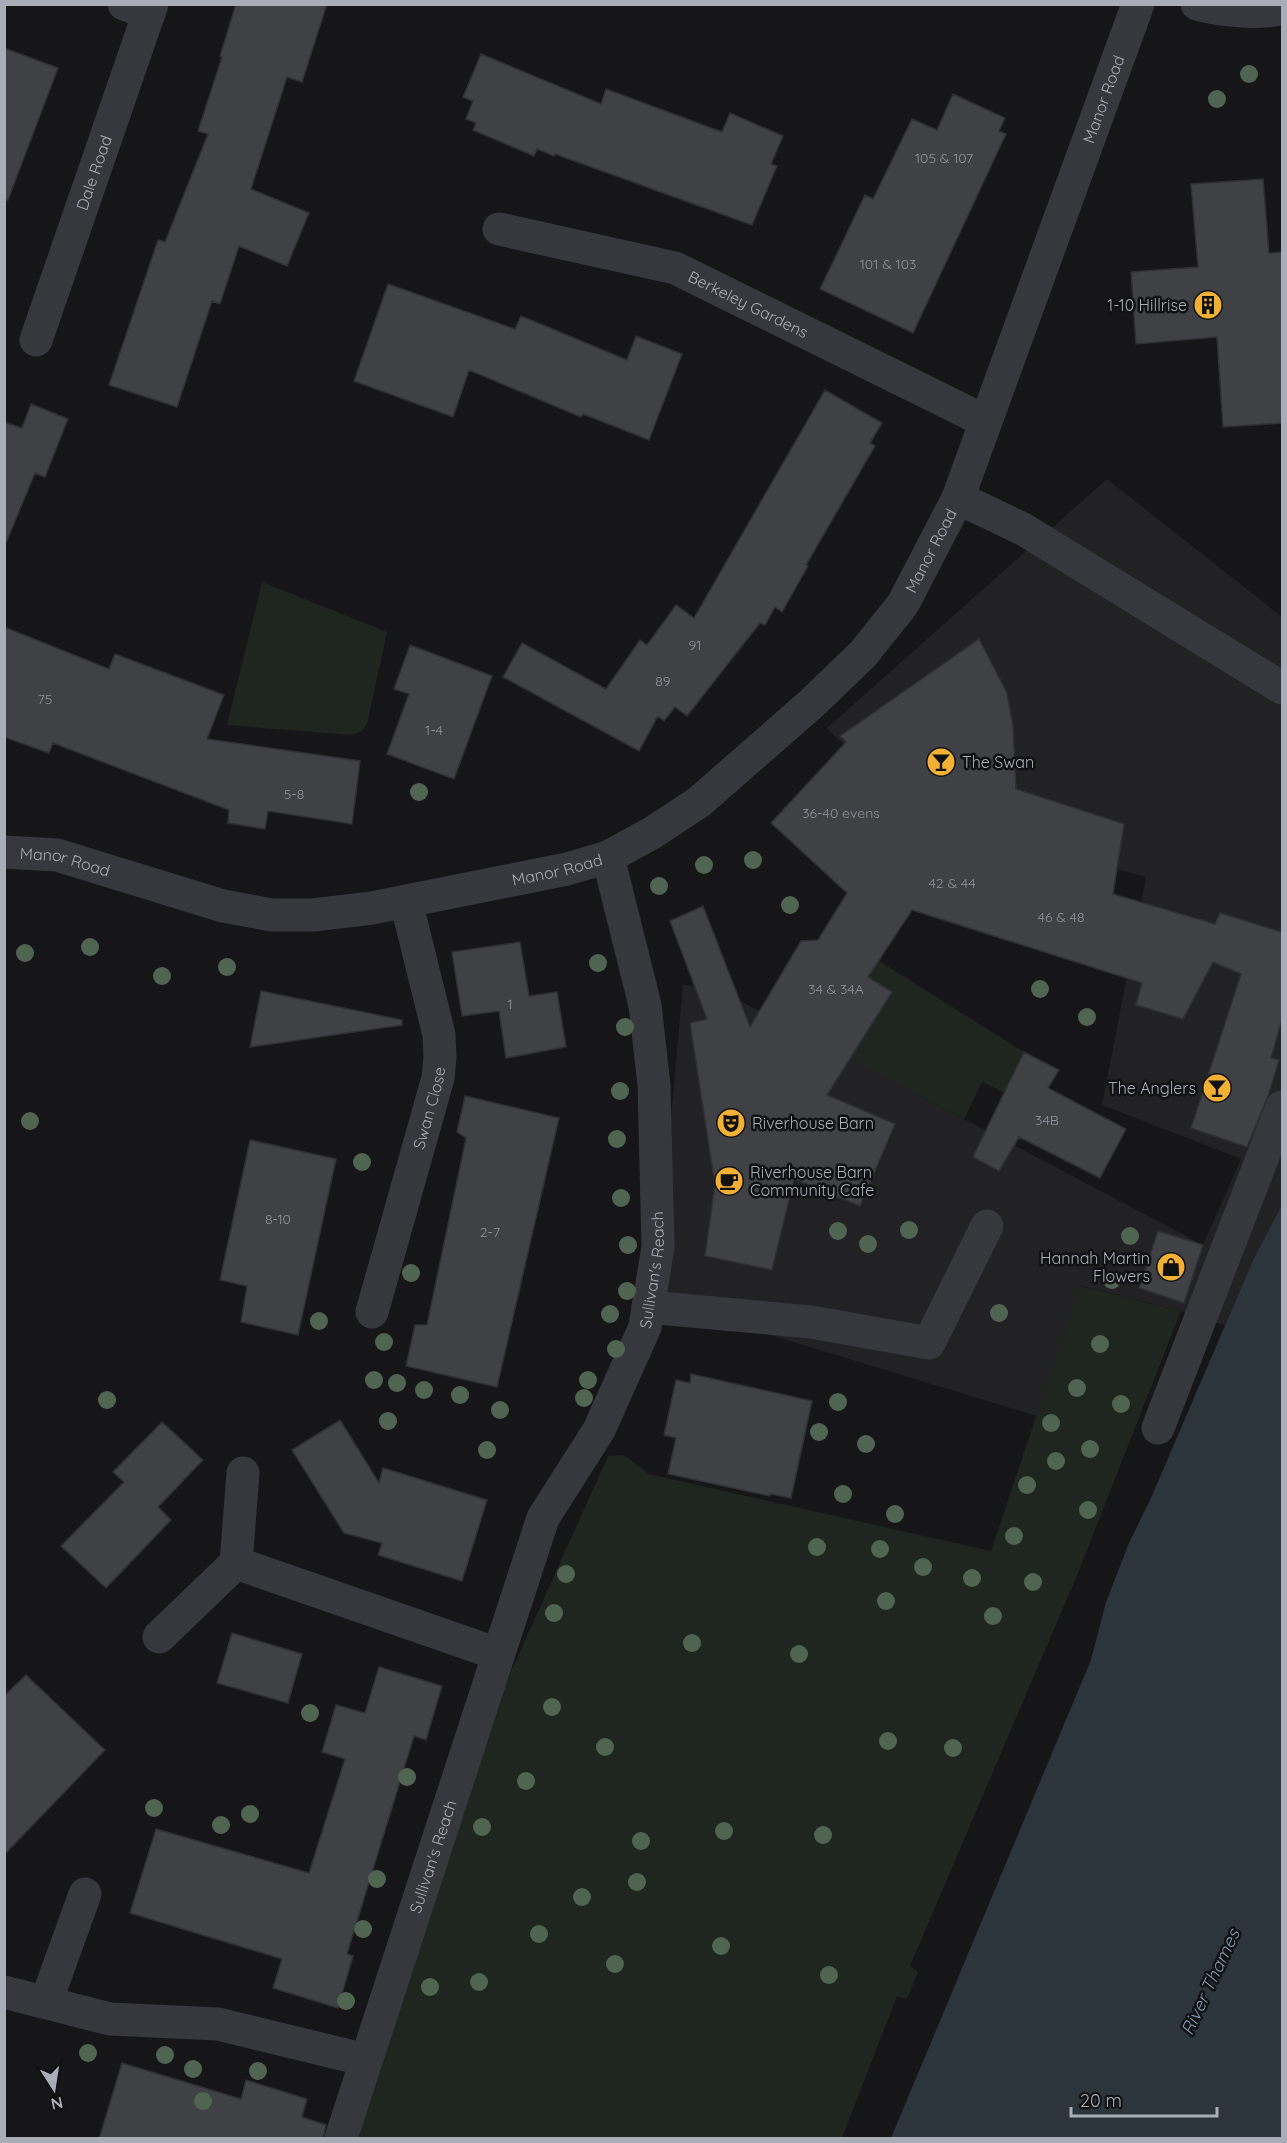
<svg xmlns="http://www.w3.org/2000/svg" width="1287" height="2143" viewBox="0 0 1287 2143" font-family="Quicksand,sans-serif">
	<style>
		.built { fill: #222225 }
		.green { fill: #1e261f }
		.water { fill: #2c353c }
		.building { fill: #404145; stroke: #303034; stroke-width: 1.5 }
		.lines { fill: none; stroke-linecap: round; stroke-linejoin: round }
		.minor { stroke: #37383d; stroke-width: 33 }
		.tree { fill: #506452 }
		.labels { text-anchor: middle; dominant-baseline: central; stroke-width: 5; stroke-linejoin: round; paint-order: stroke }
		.number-label { font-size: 14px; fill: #8e929b }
		.street-label { font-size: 16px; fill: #a8adb8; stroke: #111113 }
		.poi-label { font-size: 16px; fill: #a8adb8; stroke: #111113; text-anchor: end }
		.water-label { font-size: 18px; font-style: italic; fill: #7f9bb3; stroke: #111113 }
	</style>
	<rect width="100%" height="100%" fill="#161618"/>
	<path class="built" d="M1107,479L1282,617V1205L1254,1258L1225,1325L1174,1309L1081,1286L1037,1416L655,1300L683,984L731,996L1203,1245L1241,1159L1102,1105L1146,877L915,816L827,728Z"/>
	<path class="green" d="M262,582L387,632L367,724L362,731L351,735L227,725Z
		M879,961L1024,1052L1005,1093L982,1082L964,1119L849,1059L868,977Z
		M1080,1286L1181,1311L1078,1573L910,1966L918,1972L907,1999L897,1996L842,2138H355L509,1676L608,1456L624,1455L649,1474L991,1551Z"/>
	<path class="water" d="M1282,1205V2138H891L1091,1660L1106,1602L1129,1543L1151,1498L1254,1258Z"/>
	<path class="building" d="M236,4H327L302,82L287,77L251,189L309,213L287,266L239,246L220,304L212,301L177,407L109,385L158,240L165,242L208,134L198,131L222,57L220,56Z
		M4,48L58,68L8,200H4Z
		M481,54L601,104L606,89L722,132L730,113L783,136L771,164L777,166L752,225L555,154L554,156L537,149L534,156L473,130L476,123L466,119L473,101L463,97Z
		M953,94L1005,118L999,131L1006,134L913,333L820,289L865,195L873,199L912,119L937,130Z
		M1263,179L1269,253L1282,252V423L1223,427L1217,337L1136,344L1131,272L1198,267L1191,184Z
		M388,284L515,329L521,316L627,360L636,336L682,354L649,440L583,414L581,417L469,370L453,417L354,381Z
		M825,390L882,423L870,443L875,446L806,565L808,566L782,612L775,607L765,625L760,623L687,716L675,707L664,721L658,716L639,751L503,677L522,643L606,689L640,640L647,645L676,605L694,618Z
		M31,404L68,419L45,477L35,473L6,543H4V422L22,428Z
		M4,627L109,669L115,654L224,695L207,739L360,761L352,824L268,811L265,829L228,823L229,810L53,743L49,753L4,737Z
		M979,639L1007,693L1013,726L1016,789L1124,824L1113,894L1215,924L1220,913L1282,932V1019L1271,1058L1279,1060L1268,1096L1247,1147L1191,1128L1241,974L1213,962L1183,1019L1136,1005L1142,983L912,910L868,977L892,992L827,1095L895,1124L860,1206L794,1179L772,1270L705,1256L715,1185L690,1023L707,1019L670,921L703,906L750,1027L801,941L818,940L847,893L771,823L846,742L840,736Z
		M410,645L492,676L454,779L387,754L409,694L394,689Z
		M520,942L529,996L557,992L566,1047L506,1058L499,1011L462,1016L452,952Z
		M261,991L402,1020V1025L250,1047Z
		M1024,1052L1059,1070L1048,1088L1126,1129L1100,1178L1019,1137L999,1171L973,1157Z
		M465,1096L559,1118L497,1387L406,1366L415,1325H427L466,1138L457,1132Z
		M250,1140L336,1159L298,1335L241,1322L247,1286L220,1280Z
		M1158,1231L1203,1245L1184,1303L1139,1288Z
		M691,1374L812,1401L791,1498L771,1494L770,1496L668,1474L676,1438L664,1435L676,1380L690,1383Z
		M340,1420L379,1483L383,1468L487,1500L462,1581L378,1555L382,1543L344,1533L292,1450Z
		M162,1422L203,1460L158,1507L171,1520L106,1588L61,1546L124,1482L113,1472Z
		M232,1633L302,1654L288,1703L217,1683Z
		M379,1667L442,1686L426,1740L414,1736L347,1954L353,1956L338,2008L273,1988L282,1959L130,1913L156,1829L309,1873L345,1759L322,1752L336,1705L365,1713Z
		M26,1675L105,1750L4,1855V1696Z
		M122,2063L241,2099L246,2080L307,2099L302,2117L326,2125L323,2139H99Z"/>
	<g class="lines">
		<g class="minor">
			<path d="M124,4L149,14"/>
			<path d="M1197,4C1219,10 1260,15 1282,8"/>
			<path id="s1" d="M499,229L675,268L985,421"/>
			<path id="s2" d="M36,340L152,4"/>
			<path d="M958,498L1023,529L1282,688"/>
			<path id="s3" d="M4,852L57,855L223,906L272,915H313L372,908L567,869L608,857L652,833L699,802L811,704L863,654L903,604L958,498L1138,4"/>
			<path d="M648,1307L811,1322L929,1343L987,1226"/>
			<path id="s4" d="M372,1312L438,1078L440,1057L439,1035L406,901"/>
			<path d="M1158,1428L1282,1107"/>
			<path d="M236,1563L498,1654"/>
			<path d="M159,1637L236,1563L243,1473"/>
			<path d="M4,1992L110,2019L218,2024L366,2060"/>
			<path d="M46,2002L85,1894"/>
			<path id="s5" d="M341,2138L543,1518L599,1430L645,1327L658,1247L654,1085L645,1005L608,857"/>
		</g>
	</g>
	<g class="tree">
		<circle cx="1249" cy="74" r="9"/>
		<circle cx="1217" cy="99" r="9"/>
		<circle cx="419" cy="792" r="9"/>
		<circle cx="753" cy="860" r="9"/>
		<circle cx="704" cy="865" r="9"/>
		<circle cx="659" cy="886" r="9"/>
		<circle cx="790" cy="905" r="9"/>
		<circle cx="90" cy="947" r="9"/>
		<circle cx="25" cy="953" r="9"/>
		<circle cx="598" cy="963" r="9"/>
		<circle cx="227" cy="967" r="9"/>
		<circle cx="162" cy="976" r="9"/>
		<circle cx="1040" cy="989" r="9"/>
		<circle cx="1087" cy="1017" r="9"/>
		<circle cx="625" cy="1027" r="9"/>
		<circle cx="620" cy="1091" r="9"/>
		<circle cx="30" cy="1121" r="9"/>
		<circle cx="617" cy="1139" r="9"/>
		<circle cx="362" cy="1162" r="9"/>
		<circle cx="621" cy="1198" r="9"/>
		<circle cx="909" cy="1230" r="9"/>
		<circle cx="838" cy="1231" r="9"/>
		<circle cx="1130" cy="1236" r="9"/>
		<circle cx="868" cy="1244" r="9"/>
		<circle cx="628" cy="1245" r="9"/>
		<circle cx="411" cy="1273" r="9"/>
		<circle cx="1112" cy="1280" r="9"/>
		<circle cx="627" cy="1291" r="9"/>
		<circle cx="999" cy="1313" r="9"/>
		<circle cx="610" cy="1314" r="9"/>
		<circle cx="319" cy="1321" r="9"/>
		<circle cx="384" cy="1342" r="9"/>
		<circle cx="1100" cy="1344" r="9"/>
		<circle cx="616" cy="1349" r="9"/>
		<circle cx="374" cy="1380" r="9"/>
		<circle cx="588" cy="1380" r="9"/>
		<circle cx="397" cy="1383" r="9"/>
		<circle cx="1077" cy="1388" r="9"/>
		<circle cx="424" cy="1390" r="9"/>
		<circle cx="460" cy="1395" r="9"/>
		<circle cx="584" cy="1398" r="9"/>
		<circle cx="107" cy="1400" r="9"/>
		<circle cx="838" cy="1402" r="9"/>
		<circle cx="1121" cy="1404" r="9"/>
		<circle cx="500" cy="1410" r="9"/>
		<circle cx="388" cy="1421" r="9"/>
		<circle cx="1051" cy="1423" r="9"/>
		<circle cx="819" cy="1432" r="9"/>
		<circle cx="866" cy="1444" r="9"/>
		<circle cx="1090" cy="1449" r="9"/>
		<circle cx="487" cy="1450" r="9"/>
		<circle cx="1056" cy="1461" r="9"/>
		<circle cx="1027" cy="1485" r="9"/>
		<circle cx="843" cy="1494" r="9"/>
		<circle cx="1088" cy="1510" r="9"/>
		<circle cx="895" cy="1514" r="9"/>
		<circle cx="1014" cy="1536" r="9"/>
		<circle cx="817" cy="1547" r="9"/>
		<circle cx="880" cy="1549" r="9"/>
		<circle cx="923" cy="1567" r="9"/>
		<circle cx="566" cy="1574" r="9"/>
		<circle cx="972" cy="1578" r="9"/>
		<circle cx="1033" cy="1582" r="9"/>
		<circle cx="886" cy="1601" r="9"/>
		<circle cx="554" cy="1613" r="9"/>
		<circle cx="993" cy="1616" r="9"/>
		<circle cx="692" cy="1643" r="9"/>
		<circle cx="799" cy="1654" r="9"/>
		<circle cx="552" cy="1707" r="9"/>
		<circle cx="310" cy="1713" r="9"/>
		<circle cx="888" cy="1741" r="9"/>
		<circle cx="605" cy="1747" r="9"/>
		<circle cx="953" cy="1748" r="9"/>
		<circle cx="407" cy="1777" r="9"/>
		<circle cx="526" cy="1781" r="9"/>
		<circle cx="154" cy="1808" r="9"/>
		<circle cx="250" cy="1814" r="9"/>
		<circle cx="221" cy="1825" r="9"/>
		<circle cx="482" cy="1827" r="9"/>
		<circle cx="724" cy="1831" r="9"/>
		<circle cx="823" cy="1835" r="9"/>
		<circle cx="641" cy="1841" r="9"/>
		<circle cx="377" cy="1879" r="9"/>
		<circle cx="637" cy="1882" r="9"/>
		<circle cx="582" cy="1897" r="9"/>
		<circle cx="363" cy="1929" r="9"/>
		<circle cx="539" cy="1934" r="9"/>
		<circle cx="721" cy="1946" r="9"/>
		<circle cx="615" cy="1964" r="9"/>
		<circle cx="829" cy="1975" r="9"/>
		<circle cx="479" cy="1982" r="9"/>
		<circle cx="430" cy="1987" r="9"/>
		<circle cx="346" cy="2001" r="9"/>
		<circle cx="88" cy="2053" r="9"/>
		<circle cx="165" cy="2055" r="9"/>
		<circle cx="193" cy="2069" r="9"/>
		<circle cx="258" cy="2071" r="9"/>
		<circle cx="203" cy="2101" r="9"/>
	</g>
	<defs>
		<g id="building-disc" transform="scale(1.5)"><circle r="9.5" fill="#f2b134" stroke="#111113"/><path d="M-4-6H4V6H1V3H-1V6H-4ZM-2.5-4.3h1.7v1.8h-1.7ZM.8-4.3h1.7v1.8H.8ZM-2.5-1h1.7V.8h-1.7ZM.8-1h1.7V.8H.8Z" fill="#111"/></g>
		<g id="bar-disc" transform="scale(1.5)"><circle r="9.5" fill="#f2b134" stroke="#111113"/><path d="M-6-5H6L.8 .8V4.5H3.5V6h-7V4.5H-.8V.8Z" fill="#111"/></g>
		<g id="theatre-disc" transform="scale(1.5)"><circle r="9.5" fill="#f2b134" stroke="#111113"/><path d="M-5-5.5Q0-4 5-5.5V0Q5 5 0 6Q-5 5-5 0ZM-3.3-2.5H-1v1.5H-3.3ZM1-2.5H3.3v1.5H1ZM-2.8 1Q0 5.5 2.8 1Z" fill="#111"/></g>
		<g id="cafe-disc" transform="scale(1.5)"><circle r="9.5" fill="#f2b134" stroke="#111113"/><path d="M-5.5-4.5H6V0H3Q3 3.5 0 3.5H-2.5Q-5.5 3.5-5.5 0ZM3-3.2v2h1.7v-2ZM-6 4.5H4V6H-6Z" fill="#111"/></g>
		<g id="shop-disc" transform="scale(1.5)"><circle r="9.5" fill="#f2b134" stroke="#111113"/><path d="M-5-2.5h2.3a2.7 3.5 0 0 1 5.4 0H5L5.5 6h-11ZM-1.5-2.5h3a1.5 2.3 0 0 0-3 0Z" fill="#111"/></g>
	</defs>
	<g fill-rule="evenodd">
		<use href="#building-disc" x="1208" y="305"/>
		<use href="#bar-disc" x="941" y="762"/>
		<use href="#bar-disc" x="1217" y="1088"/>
		<use href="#theatre-disc" x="731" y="1123"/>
		<use href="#cafe-disc" x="729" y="1181"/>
		<use href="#shop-disc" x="1171" y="1267"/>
	</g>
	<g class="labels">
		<g class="number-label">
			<text x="944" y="158">105 &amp; 107</text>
			<text x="888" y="264">101 &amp; 103</text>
			<text x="695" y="645">91</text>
			<text x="663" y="681">89</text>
			<text x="45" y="699">75</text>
			<text x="434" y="730">1-4</text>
			<text x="294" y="794">5-8</text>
			<text x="841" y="813">36-40 evens</text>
			<text x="952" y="883">42 &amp; 44</text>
			<text x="1061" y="917">46 &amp; 48</text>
			<text x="836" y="989">34 &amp; 34A</text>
			<text x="510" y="1004">1</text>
			<text x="1047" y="1120">34B</text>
			<text x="278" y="1219">8-10</text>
			<text x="490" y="1232">2-7</text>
		</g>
		<g class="street-label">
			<text stroke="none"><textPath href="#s3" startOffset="1554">Manor Road</textPath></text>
			<text stroke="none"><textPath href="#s2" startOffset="177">Dale Road</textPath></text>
			<text stroke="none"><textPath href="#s1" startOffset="262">Berkeley Gardens</textPath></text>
			<text stroke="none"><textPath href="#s3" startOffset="1070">Manor Road</textPath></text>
			<text stroke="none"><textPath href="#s3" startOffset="62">Manor Road</textPath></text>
			<text stroke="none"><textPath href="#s3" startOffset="566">Manor Road</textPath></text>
			<text stroke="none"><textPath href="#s4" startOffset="212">Swan Close</textPath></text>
			<text stroke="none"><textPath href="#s5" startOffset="927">Sullivan's Reach</textPath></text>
			<text stroke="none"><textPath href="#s5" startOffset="296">Sullivan's Reach</textPath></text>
		</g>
		<g class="poi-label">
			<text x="1187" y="305">1-10 Hillrise</text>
			<text x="962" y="762" text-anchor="start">The Swan</text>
			<text x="1196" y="1088">The Anglers</text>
			<text x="752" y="1123" text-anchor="start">Riverhouse Barn</text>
			<text x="750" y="1172" text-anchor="start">Riverhouse Barn<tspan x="750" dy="18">Community Cafe</tspan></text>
			<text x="1150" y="1258">Hannah Martin<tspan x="1150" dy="18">Flowers</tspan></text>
		</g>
		<g class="water-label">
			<text transform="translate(1210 1982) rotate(-65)">River Thames</text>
		</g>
	</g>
	<rect width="1287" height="2143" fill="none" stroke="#a8adb8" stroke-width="12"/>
	<g transform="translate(54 2089) rotate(168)" stroke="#111113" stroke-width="4.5" paint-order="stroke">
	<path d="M0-4.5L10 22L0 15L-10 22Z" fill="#a8adb8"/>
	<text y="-9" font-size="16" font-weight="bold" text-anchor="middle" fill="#a8adb8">N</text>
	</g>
	<path d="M1071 2107v9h146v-9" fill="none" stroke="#a8adb8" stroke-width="3"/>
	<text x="1080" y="2107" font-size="18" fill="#a8adb8" stroke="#111113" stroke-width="4.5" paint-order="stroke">20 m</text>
</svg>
